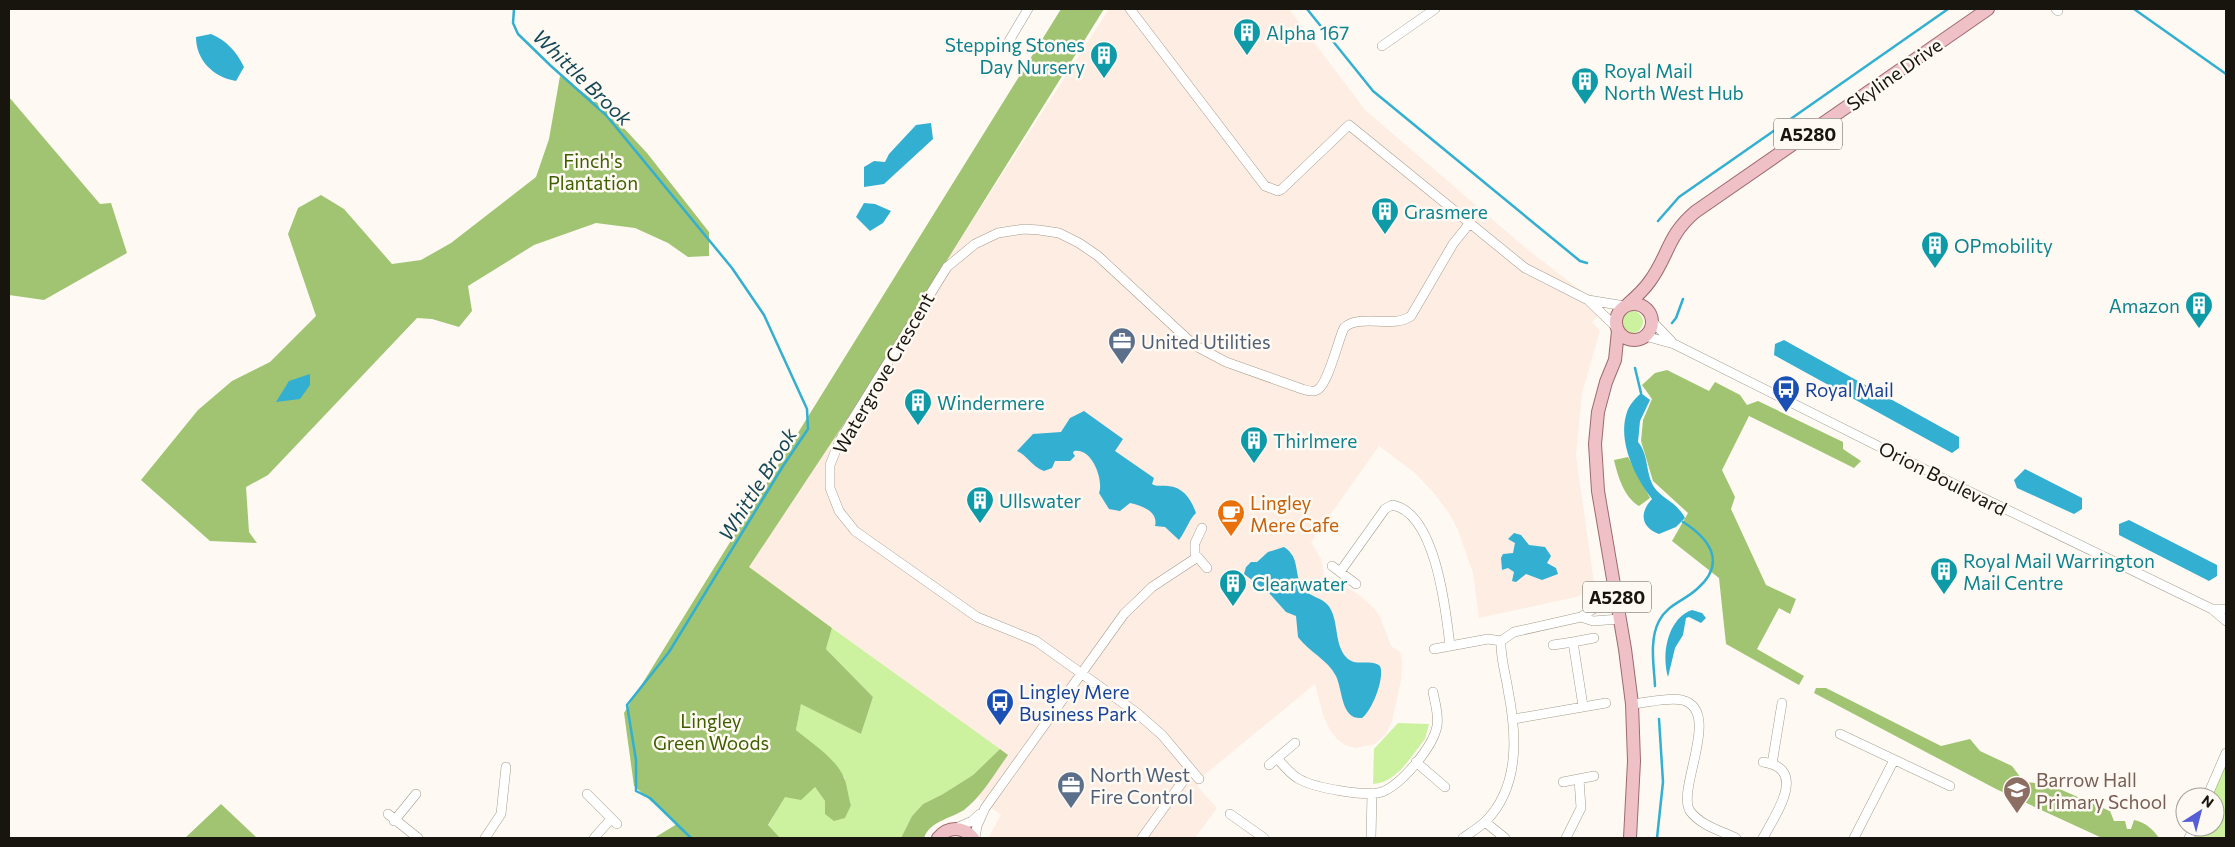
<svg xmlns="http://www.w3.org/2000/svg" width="2235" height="847" viewBox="0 0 2235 847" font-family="Commissioner,sans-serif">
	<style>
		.commercial { fill: #feede2 }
		.green { fill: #ccf19f }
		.forest { fill: #a0c472 }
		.water { fill: #32afd1 }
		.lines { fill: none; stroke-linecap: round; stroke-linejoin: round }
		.stream { stroke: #32afd1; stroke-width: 2.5 }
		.minor-casing { stroke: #a49c8c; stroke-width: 10 }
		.primary-casing { stroke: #9d6a6e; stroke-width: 14 }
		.minor { stroke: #fff; stroke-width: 9 }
		.primary { stroke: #efc1c7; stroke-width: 12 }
		.labels { text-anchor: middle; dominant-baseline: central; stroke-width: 5; stroke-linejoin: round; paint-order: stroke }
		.shield { fill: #fefaf3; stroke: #5d5a53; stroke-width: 1 }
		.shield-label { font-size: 18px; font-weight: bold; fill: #18150f }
		.culture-label { font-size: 19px; fill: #0d838f; stroke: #fefaf3; text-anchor: start }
		.street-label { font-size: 19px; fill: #18150f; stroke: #fefaf3 }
		.park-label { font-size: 19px; fill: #3f5e00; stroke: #fefaf3 }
		.service-label { font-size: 19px; fill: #4e5e75; stroke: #fefaf3; text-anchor: start }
		.transit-label { font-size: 19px; fill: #164399; stroke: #fefaf3; text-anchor: start }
		.food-label { font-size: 19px; fill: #c56008; stroke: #fefaf3; text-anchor: start }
		.education-label { font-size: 19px; fill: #785e54; stroke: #fefaf3; text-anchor: start }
		.water-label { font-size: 20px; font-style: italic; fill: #134755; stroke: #fefaf3 }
	</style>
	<rect width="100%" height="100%" fill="#fefaf3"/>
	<path class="commercial" d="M1109,9H1289L1365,110L1528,250L1584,293L1607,299L1601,312L1592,322L1600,331L1582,393L1576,456L1594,583L1580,596L1479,618L1473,573L1458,530L1449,513L1433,492L1415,473L1379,446L1311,542L1321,559L1324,574L1358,594L1373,607L1380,617L1391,646L1400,652L1402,660L1401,680L1392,721L1386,734L1375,744L1356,748L1345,745L1337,739L1330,730L1323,715L1315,684L1204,775L1206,778L1197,786L1217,808L1195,838H988L1001,815L977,797L1008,755L748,567Z"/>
	<path class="green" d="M1621 322a11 11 0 1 1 22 0a11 11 0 1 1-22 0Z
		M832,628L1000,749L973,775L943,794L923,804L912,816L901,838H780L768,826L785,796L815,787L825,801V814L851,805L845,788V778L796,730L801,703L861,734L873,697L826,649Z
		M1398,723L1429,724L1425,739C1411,756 1397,783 1373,784L1374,749Z
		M2226,764V838H2194L2199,827H2215V797H2212Z"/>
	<path class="forest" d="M1061,9H1104L859,401L749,567L832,628L826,649L873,697L861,734L801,704L796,730C811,743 837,759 844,778C847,783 848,797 851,805L845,818L834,821L825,814V801L815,787L801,800L785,797L768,825L780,838H654L677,824L634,786L624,713Z
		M560,76L606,109L647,153L709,232V256L688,257L668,243L635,228L596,223L534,245L468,286L472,311L459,327L432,319L417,318L268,475L246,487L249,532L257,543L210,541L141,480L198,410L232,381L270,362L316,316L288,234L298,208L321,195L344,209L392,264L421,260L451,243L536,177L549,139Z
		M9,97L100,204L111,203L127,253L44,300L9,295Z
		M1667,370L1709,391L1715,382L1740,395L1747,405L1758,401L1843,442V449L1861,461L1854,468L1749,416L1722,470L1735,497L1731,509L1766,585L1796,599L1790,614L1779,608L1757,649L1804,676L1799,685L1726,644L1719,578L1672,541L1688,513L1653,481L1641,441L1643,420L1652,399L1642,385L1655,373Z
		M1628,457L1650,498L1639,506C1624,497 1618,477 1614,460Z
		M1816,688H1826L1941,746L1970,739L1980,751L2012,766L2024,782L2048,784L2110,811L2114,821H2125L2127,829H2131L2134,820C2145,822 2153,829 2159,838H2102L1996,789L1814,693Z
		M1000,749L1008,755C995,773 982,796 964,810C950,819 930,821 924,838H901L912,816L923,804L943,794L973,775Z
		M221,804L257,838H185Z"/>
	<path class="water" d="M211,34C227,41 236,51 244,67L236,81C213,77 196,60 196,37Z
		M931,123L933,139L884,184L864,187V167L874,161L885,162L889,154L916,125Z
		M864,203L875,204L891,211L883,223L870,231L856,217Z
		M1784,340L1959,437V448L1952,453L1774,355L1775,344Z
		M310,374V385L300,399L276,402L289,381Z
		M1641,393L1650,400L1640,421L1638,442C1649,455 1645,472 1654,487C1662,499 1676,501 1685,518L1676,527L1659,534C1641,527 1639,513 1652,499C1635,477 1617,441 1627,412C1629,405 1636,398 1641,393Z
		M1084,411L1123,439L1115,451L1154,478L1152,484C1157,487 1161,485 1168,486C1183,487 1191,499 1196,513C1188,521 1186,531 1179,540L1165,527L1155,526C1159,511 1140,505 1130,503L1120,511L1109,509L1099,493C1104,480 1092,447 1074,451L1073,453L1075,456L1070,461H1055L1052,468L1044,471C1031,466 1028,456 1017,451L1033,434L1061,432L1070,418Z
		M2025,469L2082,498V509L2074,514L2017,488L2014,480Z
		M2129,520L2217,565V576L2209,581L2119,535V524Z
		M1514,533L1521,535L1529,545L1545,547L1551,556L1547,563L1556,568L1558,574L1542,580L1526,574L1516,582L1512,581L1514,572L1508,568L1502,570L1501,558L1503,554L1513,553L1515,543L1508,539Z
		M1284,547C1301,558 1293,574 1303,588C1310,598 1324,597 1330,608C1339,623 1334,647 1348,659C1358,667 1371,658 1380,666C1385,678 1372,711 1362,718C1341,720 1343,691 1336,676C1327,659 1309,652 1298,637L1296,616L1286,612L1269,593L1244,574L1246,567L1251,562H1257L1268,552Z
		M1692,610L1702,613L1706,618L1701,623L1689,617L1686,618L1683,635L1675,648L1668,677C1661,654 1668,618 1692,610Z"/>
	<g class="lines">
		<path class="stream" d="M514,9L513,23L518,34L551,66L606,115L732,268L764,315L807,409L808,429L783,466L669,652L627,705L636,760V791L650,798L691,838
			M1307,9L1373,91L1580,261L1587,263
			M2134,9L2226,74
			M1658,221L1679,197L1948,9
			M1672,323L1676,318L1683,299
			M1635,368L1641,393
			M1655,686C1654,666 1649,640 1659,621C1668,604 1684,601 1697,589C1727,563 1710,539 1683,522
			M1657,838L1663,782L1659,719"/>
		<g class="minor-casing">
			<path id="minor" d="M1130,9L1265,186L1278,191L1282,189L1349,125L1525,268L1588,300L1625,306
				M2056,9L2058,11
				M1006,46L1028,9
				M1382,46L1435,9
				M1588,300L1617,328
				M1652,321L1672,342
				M1645,336L1674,344L1958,486L2212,609L2226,621
				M1202,528L1195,543V554L1207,568
				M1332,566L1356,584
				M1340,572L1385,509L1392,505C1436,512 1446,612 1450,646
				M2212,609H2226
				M1581,617L1593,621L1620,619
				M1553,645L1573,642
				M1434,649L1488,639L1501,641
				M1632,704C1647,703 1667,697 1682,700C1723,710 1676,789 1690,811C1700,825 1721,831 1736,838
				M1583,706L1573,642L1594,638
				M1514,719L1606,703
				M1840,734L1950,786
				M1277,758C1284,766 1290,774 1299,779C1315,788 1365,797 1382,792C1402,784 1433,747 1437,726C1439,715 1435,703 1433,692
				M1416,762L1445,787
				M1763,762C1809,769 1775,815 1763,838
				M1772,764L1782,703
				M1269,765L1295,743
				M1199,779L1162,735L1137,713L1036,641L977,617L855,531L839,511L830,488V465L840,440L947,267L975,244L998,233L1024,229L1039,230L1059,233L1079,243L1098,256L1194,345L1226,362L1302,389C1306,390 1313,393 1317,390C1328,385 1338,340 1344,328C1359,313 1393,329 1411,316L1453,244L1469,224
				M1563,782L1594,776
				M587,794L617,824
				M2207,797L2226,753
				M388,814L418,838
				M1230,814L1264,838
				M394,821L416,794
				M1485,822L1505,838
				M956,828L972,821L980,814
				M485,838L501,814L506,767
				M594,838L611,819
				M975,838L977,826L985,808L1124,614L1152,587L1196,558
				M1142,838L1191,770
				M1371,838L1372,793
				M1463,838C1470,833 1478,828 1485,822C1520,787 1517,735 1508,690C1506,675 1500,657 1501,641L1514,632L1581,617L1593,609L1618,602
				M1566,838L1581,808L1579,779
				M1854,838L1894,760
				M2189,838L2194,827"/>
		</g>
		<g class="primary-casing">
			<path id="primary" d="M1616 322a18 18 0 1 1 36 0a18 18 0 1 1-36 0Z
				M1628,304C1636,297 1644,290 1650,281C1669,255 1667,236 1695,212L1988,9
				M1618,331L1615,360L1606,382L1598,412L1595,444L1598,491L1625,649L1632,704L1634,761L1630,838
				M938,838C948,826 963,826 973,838"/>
		</g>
		<use href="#minor" class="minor"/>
		<use href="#primary" class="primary"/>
	</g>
	<defs>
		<g id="building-pin" transform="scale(1.4375)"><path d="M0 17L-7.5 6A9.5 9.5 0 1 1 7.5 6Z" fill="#0f9aa8" stroke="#fefaf3"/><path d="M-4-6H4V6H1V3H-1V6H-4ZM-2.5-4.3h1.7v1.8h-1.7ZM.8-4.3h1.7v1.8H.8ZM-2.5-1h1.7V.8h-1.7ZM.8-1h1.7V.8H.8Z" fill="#fff"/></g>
		<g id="office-pin" transform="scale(1.4375)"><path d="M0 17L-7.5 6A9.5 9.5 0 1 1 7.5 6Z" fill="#5c6f8a" stroke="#fefaf3"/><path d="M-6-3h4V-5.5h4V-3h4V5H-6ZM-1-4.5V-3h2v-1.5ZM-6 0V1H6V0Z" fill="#fff"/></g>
		<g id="bus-pin" transform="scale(1.4375)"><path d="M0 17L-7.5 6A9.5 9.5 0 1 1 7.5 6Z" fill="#1a4fb4" stroke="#fefaf3"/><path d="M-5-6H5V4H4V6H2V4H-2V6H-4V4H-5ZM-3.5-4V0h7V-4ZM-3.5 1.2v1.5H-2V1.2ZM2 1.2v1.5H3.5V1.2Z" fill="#fff"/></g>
		<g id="cafe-pin" transform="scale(1.4375)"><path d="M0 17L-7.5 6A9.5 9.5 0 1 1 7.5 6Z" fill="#e8710a" stroke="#fefaf3"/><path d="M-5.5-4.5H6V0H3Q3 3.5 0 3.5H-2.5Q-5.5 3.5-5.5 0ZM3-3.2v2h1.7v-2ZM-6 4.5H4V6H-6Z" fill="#fff"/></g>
		<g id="school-pin" transform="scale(1.4375)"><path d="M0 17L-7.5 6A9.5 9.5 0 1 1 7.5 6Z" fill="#8d6e63" stroke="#fefaf3"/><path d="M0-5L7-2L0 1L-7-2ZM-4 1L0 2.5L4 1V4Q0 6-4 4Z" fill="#fff"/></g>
	</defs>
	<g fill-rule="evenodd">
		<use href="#building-pin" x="1247" y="32"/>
		<use href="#building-pin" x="1104" y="55"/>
		<use href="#building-pin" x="1585" y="81"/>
		<use href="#building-pin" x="1385" y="211"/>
		<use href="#building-pin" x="1935" y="245"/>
		<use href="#building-pin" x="2199" y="305"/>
		<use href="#office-pin" x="1122" y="341"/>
		<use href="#bus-pin" x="1786" y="389"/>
		<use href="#building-pin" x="918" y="402"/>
		<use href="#building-pin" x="1254" y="440"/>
		<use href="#building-pin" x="980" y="500"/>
		<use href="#cafe-pin" x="1231" y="513"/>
		<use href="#building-pin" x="1944" y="571"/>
		<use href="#building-pin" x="1233" y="583"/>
		<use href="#bus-pin" x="1000" y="702"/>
		<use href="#office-pin" x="1071" y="785"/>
		<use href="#school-pin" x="2017" y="790"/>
	</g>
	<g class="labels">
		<g class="shield">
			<rect x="1774" y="118.5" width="68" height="31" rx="4"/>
			<rect x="1583" y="581.5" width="68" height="31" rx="4"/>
		</g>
		<g class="shield-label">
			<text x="1808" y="134">A5280</text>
			<text x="1617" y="597">A5280</text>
		</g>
		<g class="culture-label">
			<text x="1266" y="32">Alpha 167</text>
			<text x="1085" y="44" text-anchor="end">Stepping Stones<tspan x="1085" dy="22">Day Nursery</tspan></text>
			<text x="1604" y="70">Royal Mail<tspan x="1604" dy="22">North West Hub</tspan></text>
			<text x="1404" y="211">Grasmere</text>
			<text x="1954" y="245">OPmobility</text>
			<text x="2180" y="305" text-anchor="end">Amazon</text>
			<text x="937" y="402">Windermere</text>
			<text x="1273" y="440">Thirlmere</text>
			<text x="999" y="500">Ullswater</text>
			<text x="1963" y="560">Royal Mail Warrington<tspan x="1963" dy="22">Mail Centre</tspan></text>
			<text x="1252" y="583">Clearwater</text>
		</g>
		<g class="street-label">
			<text transform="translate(1894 74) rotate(-35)">Skyline Drive</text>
			<text transform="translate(883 373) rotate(-60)">Watergrove Crescent</text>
			<text transform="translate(1943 478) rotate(27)">Orion Boulevard</text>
		</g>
		<g class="park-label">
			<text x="593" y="160">Finch's<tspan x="593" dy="22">Plantation</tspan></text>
			<text x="711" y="720">Lingley<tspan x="711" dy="22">Green Woods</tspan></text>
		</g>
		<g class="service-label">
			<text x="1141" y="341">United Utilities</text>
			<text x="1090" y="774">North West<tspan x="1090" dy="22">Fire Control</tspan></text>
		</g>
		<g class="transit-label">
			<text x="1805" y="389">Royal Mail</text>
			<text x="1019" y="691">Lingley Mere<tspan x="1019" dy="22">Business Park</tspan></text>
		</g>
		<g class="food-label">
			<text x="1250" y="502">Lingley<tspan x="1250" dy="22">Mere Cafe</tspan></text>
		</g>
		<g class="education-label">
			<text x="2036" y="779">Barrow Hall<tspan x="2036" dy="22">Primary School</tspan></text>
		</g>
		<g class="water-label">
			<text transform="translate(583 77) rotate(44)">Whittle Brook</text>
			<text transform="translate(757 484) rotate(-58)">Whittle Brook</text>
		</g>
	</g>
	<rect width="2235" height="847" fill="none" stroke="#18150f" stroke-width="20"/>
	<g transform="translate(2200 812) rotate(36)"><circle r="24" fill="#fefaf3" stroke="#a29e98"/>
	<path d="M0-4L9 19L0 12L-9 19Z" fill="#565ed5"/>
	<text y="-8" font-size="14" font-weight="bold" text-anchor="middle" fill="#18150f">N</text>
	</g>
</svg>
